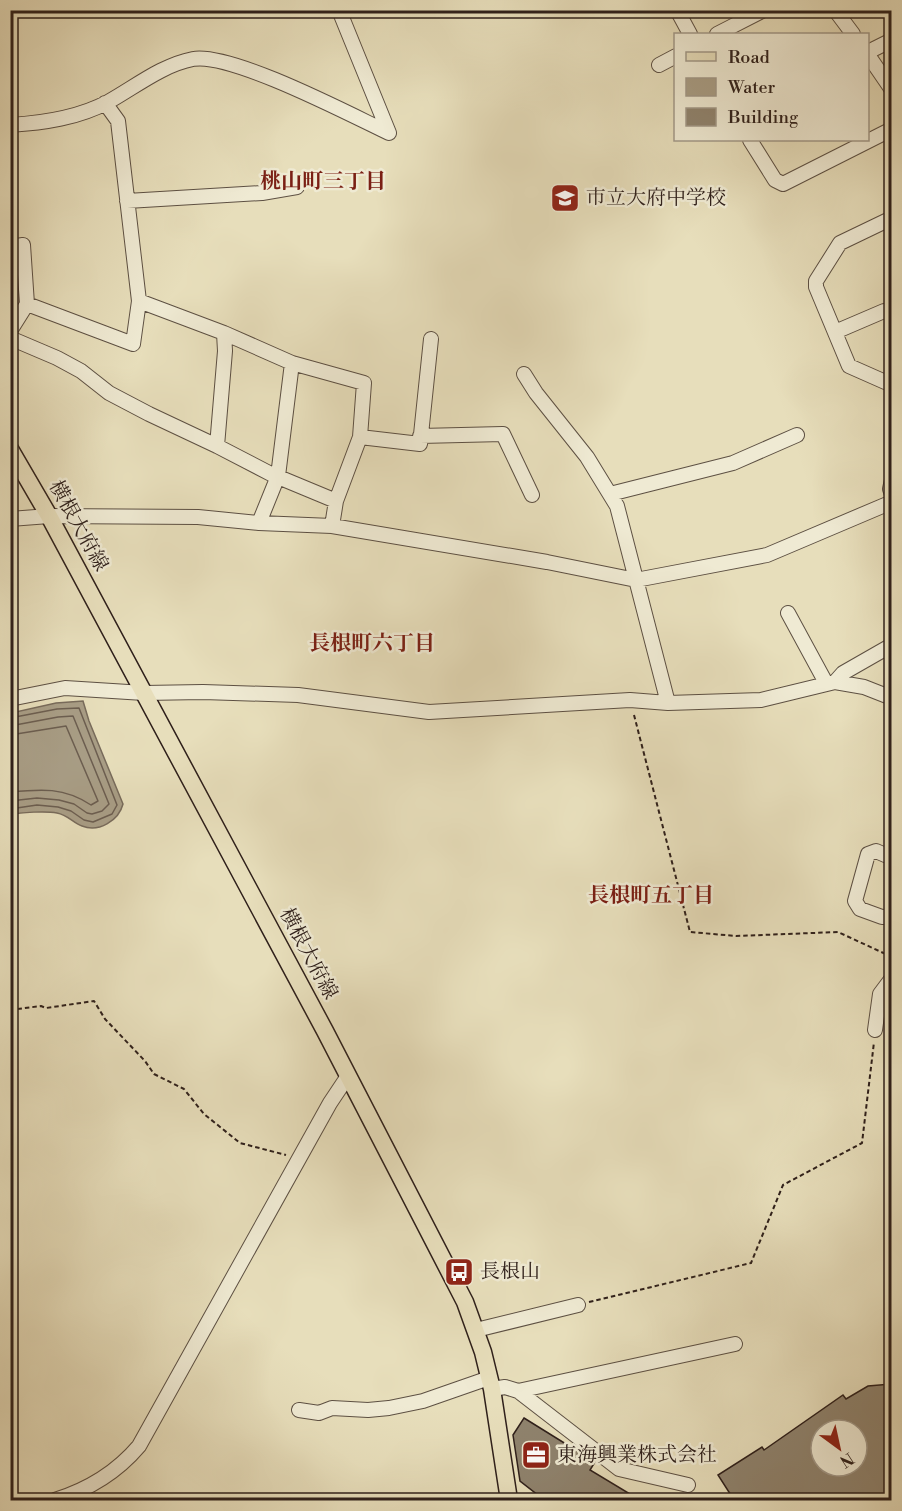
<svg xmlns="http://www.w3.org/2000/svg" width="902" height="1511" viewBox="0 0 902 1511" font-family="'Libre Bodoni','Noto Serif JP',serif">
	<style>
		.water { fill: #a89d85; stroke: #786b5b; stroke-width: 1.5 }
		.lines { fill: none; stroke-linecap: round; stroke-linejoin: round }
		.shore { stroke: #6c5e50; stroke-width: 1.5 }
		.building { fill: #8f836e; stroke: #2f201b; stroke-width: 1.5; fill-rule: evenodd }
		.minor-casing { stroke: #5d5043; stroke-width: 16 }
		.major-casing { stroke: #2f201b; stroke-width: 19 }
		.path { stroke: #2f201b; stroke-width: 2; stroke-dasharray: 4.5 3; stroke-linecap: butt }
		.minor { stroke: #efead3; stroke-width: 14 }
		.major { stroke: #e7debb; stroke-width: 16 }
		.labels { text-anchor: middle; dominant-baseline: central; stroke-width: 5; stroke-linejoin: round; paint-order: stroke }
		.poi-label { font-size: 20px; fill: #2f201b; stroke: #efead3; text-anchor: start }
		.street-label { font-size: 20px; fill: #2f201b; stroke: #efead3 }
		.neighbourhood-label { font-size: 21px; font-weight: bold; fill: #7a1f14; stroke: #efead3 }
	</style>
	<rect width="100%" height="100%" fill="#e7debb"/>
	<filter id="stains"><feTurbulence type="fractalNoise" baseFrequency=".00333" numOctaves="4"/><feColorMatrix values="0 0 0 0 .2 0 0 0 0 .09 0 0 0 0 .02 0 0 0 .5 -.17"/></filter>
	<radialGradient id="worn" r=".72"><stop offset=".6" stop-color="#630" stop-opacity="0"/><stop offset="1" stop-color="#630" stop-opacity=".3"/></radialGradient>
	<path class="water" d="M83,701L89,721L123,804C119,820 99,833 82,826C73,823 68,815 57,813C47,811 20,812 11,815V713L56,703Z"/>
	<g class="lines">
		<path class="shore" d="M10,718L57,709L79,708L117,805L112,814L93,822L84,820L71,811L58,807L37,805L10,809
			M10,726L58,717L73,716L109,804L102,811L92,814L87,813L74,804L59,800L37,798L10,801
			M10,735L66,726L98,801L91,805C64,787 41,789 10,792"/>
	</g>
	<path class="building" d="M891,1384V1500H734L718,1475L762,1447L764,1450L843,1395L846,1399L868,1386ZM821,1430H857V1466H821Z
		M524,1418L595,1462L590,1470L640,1500H547L538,1495L520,1481L513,1435Z"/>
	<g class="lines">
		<g class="minor-casing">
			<path id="minor" d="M677,10L690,34
				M835,10L853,34
				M717,34L764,10
				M868,52L892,40
				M868,55L892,90
				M659,65L676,56
				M105,103L118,121L139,301L224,333L225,351L217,446
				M10,125C44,123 78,118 108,102C135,87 162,65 193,59C231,52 351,115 389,133L339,10
				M750,140L775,180L783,184L892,129
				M127,201L262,193L297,187
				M892,218L840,243L816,281V287L849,366L892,385
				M10,247L23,245L27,304L10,331
				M27,304L133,344L139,301
				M835,332L884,311H892
				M224,333L292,363
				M10,338L57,358L81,371L109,393L149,414L217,446L271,474L336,501L332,526
				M524,374L536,393L587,457L617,506L668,703
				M420,436L503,434L532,495
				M360,437L420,444L431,339
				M892,480L890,489L892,494
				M610,494L733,463L797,435
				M10,519L49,516L198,517L259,523L332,526L547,562L636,580L767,555L892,502
				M259,523L278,476L292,363L364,383L360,437L336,501
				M788,613L826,683
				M835,682L843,673L892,645
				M10,699L65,688L144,693L203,692L298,695L429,712L630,700L668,703L761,700L835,682L864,687L892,698
				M892,858L876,851L868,854L855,901L860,909L882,917H886L892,913
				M875,1030L880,994L892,978
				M476,1330L578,1305
				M492,1389L505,1387L518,1391L619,1469L688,1485
				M518,1391L735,1344
				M299,1410L319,1413L332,1408L368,1410L389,1408L423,1401L489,1378
				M55,1500C87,1490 117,1472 139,1446L330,1103L348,1076"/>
		</g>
		<g class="major-casing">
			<path id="major" d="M10,449L49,516L325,1031L465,1302L483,1352L492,1389L509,1500"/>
		</g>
		<path class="path" d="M634,715L690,932L736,936L838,932L892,957
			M10,1010L41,1006L46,1008L94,1001L105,1019L145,1061L154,1074L184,1089L204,1114L240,1143L286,1155
			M589,1302L751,1263L783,1185L862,1143L874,1042"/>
		<use href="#minor" class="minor"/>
		<use href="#major" class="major"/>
	</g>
	<defs>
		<g id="school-square" transform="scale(1.5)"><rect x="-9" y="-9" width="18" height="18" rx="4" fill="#8f2418" stroke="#efead3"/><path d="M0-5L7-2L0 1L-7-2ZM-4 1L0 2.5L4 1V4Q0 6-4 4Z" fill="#fff"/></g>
		<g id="bus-square" transform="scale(1.5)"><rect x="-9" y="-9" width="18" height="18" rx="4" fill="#8f2418" stroke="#efead3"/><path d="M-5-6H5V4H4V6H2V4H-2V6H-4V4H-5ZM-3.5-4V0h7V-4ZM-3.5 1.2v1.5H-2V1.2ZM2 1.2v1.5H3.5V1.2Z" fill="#fff"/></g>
		<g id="office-square" transform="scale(1.5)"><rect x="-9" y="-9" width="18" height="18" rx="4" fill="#8f2418" stroke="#efead3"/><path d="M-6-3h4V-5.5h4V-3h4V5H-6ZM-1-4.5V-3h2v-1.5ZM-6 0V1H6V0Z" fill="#fff"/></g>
	</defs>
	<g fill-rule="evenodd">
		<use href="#school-square" x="565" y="198"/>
		<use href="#bus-square" x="459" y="1272"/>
		<use href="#office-square" x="536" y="1455"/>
	</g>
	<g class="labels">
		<g class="poi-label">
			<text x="586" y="198">市立大府中学校</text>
			<text x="480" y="1272">長根山</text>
			<text x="557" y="1455">東海興業株式会社</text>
		</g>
		<g class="street-label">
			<text transform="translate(78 526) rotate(61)">横根大府線</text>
			<text transform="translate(308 954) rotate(62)">横根大府線</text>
		</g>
		<g class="neighbourhood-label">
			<text x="323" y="182">桃山町三丁目</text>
			<text x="372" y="644">長根町六丁目</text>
			<text x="651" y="896">長根町五丁目</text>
		</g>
	</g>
	<rect width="902" height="1511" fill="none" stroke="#e7debb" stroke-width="36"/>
	<rect x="12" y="12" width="878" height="1487" fill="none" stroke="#2f201b" stroke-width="3"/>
	<rect x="18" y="18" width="866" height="1475" fill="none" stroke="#2f201b" stroke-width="1.5"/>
	<rect x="674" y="33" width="195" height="108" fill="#efead3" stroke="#a29989" stroke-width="1.5"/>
	<rect x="686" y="52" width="30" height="9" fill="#e7debb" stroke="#a29989" stroke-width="1.5"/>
	<text x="728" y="63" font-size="18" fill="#2f201b">Road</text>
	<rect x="686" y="78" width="30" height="18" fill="#a89d85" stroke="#a29989" stroke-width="1.5"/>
	<text x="728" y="93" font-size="18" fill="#2f201b">Water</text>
	<rect x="686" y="108" width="30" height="18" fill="#8f836e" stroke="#a29989" stroke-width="1.5"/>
	<text x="728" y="123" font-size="18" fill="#2f201b">Building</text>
	<g transform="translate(839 1448) rotate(147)"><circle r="28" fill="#efead3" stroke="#a29989" stroke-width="1.5"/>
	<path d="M0-4.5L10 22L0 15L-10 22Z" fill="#8f2418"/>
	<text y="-9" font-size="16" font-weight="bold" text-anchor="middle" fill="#2f201b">N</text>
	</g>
	<rect width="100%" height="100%" filter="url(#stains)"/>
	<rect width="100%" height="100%" fill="url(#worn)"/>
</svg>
